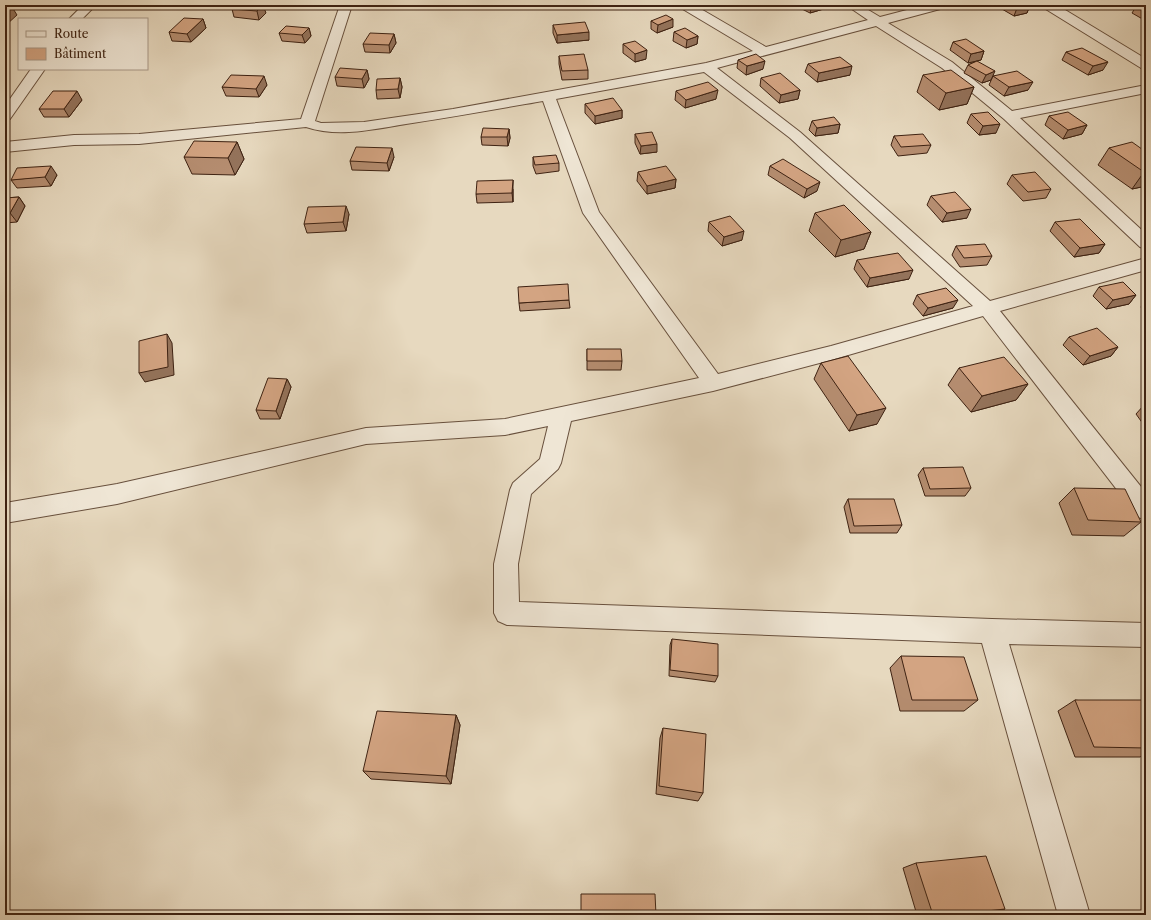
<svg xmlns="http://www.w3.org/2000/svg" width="1151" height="920" viewBox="0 0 1151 920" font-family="'Libre Caslon Text',serif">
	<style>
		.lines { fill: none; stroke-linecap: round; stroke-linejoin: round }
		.minor-casing { stroke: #68503d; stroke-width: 2 }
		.minor { fill: #efe6d5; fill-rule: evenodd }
		.wall { fill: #b58d70; stroke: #3e2212 }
		.shaded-wall { fill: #94735b; stroke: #3e2212 }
		.building { fill: #d3a482; stroke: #3e2212 }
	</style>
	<rect width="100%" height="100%" fill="#e7d9bf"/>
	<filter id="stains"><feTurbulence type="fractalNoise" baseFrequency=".005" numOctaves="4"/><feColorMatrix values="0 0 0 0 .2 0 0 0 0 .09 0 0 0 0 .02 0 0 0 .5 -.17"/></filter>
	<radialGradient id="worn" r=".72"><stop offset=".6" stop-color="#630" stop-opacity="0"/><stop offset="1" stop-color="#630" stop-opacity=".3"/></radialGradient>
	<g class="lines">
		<g class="minor-casing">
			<path id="minor" d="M83,5H96L82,19H69Z
				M340,5H352L315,121L321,123L364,122L453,109L706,63L753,51L681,8L679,5H694L766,47L868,20L846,5H860L880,17L926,5H946L944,8L888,23L952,62L1012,111L1146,85V93L1020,118L1146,234V249L1140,247L1004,119L942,68L876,26L717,68L800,132L990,301L1146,258V270L1000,311L1146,493V520L1138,517L983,316L831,360L713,391L571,421L561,463L558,469L531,494L518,564L519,602L992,619L1146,623V647L1009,644L1090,915H1058L982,643L507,625L498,621L494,613V564L510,490L513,483L540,459L548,426L505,435L366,444L117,504L5,523V503L117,484L366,428L505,419L699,378L583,213L543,101C497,109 452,117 406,124C374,129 339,138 306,127L139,144L74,145L5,152V142L74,135L139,134L301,119ZM704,72L790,138L973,306L831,346L718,374L599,212L556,99Z
				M1042,5H1057L1146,59V69L1141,68L1044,8Z
				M31,69H45L10,119L5,120V106Z"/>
		</g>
		<use href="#minor" class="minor"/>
	</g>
	<path class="wall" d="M118,5H142L137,9L119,7Z
		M236,5L266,13L259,20L234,17L232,9Z
		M300,5H325L322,9L301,7Z
		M801,5H827V8L810,13L800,8Z
		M866,5H889L873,9Z
		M995,5H1030L1027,13L1014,16Z
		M1137,5H1146V21L1132,13Z
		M203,19L206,28L191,42L172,41L169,32Z
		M651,21L673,27L657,33L651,29Z
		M553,25L589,40L557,43L553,33Z
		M309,28L311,36L305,43L282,41L279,33Z
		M674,32L698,36L697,44L686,48L673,41Z
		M394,34L396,43L390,53L365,52L363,44Z
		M953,42L984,51L981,60L968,63L950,50Z
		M623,44L646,59L635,62L623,53Z
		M1066,52L1103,70L1088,75L1062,60Z
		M559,56L588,70V79L562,80L559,64Z
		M738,60L763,69L746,75L737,68Z
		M977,61L991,80L982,83L964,73L968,65Z
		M808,64L850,75L817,82L805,72Z
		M367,70L369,79L364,88L337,86L335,77Z
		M923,75L974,87L967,104L939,110L917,92Z
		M993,76L1028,90L1004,96L989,85Z
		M400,78L402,87L400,98L377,99L376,90Z
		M761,78L800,90L798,99L779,103L760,86Z
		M267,85L259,97L226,96L222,87Z
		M676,91L716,99L685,108L675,100Z
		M82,100L69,117H44L39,109Z
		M585,104L622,110V118L595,124L585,113Z
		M971,114L996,133L979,135L967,123Z
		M1049,116L1087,125L1082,134L1063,139L1045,125Z
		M812,121L840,124L838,133L815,136L809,130Z
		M509,129L510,138L508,146L482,145L481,137Z
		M635,134L657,152L640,154L635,143Z
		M894,136L931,145L927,153L898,156L891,145Z
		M237,142L244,159L235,175L192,174L184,157Z
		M1109,148L1146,152V186L1132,189L1098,165Z
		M394,157L389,171L352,170L350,161Z
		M533,157L559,163V171L536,174L533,166Z
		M770,166L817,191L804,198L768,175Z
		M638,172L676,179L675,188L647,194L637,181Z
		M57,175L51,186L17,188L11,180Z
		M1012,175L1051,189L1046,198L1023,201L1007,184Z
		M513,189V202L477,203L476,194Z
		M931,196L967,218L942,222L927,205Z
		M19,197L25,206L17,222L5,223V198Z
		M815,213L871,232L864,249L835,257L809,231Z
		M349,214L346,231L307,233L304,224Z
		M709,222L742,240L722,246L708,231Z
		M1055,222L1105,244L1099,253L1074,257L1050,231Z
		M956,246L992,256L987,265L960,267L952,255Z
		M857,260L909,279L867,287L854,269Z
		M1099,287L1136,295L1129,304L1106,309L1093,296Z
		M917,295L953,308L923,316L913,304Z
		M569,300L570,308L520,311L519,303Z
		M1146,300V314L1141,307Z
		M1069,337L1118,347L1111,356L1083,365L1063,345Z
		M587,349L622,361L621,370H587Z
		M821,363L877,424L849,431L814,379Z
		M959,368L1028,384L1016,400L971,412L948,385Z
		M287,379L291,387L280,419H260L256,410Z
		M1144,405H1146V428L1136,414Z
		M923,468L971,488L965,496H925L918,475Z
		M1074,488L1141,522L1124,536L1072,535L1059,503Z
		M848,499L902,525L897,533H850L844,507Z
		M672,639L718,676L715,682L669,676L670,645Z
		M901,656L978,700L964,711H900L890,668Z
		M1075,700L1146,711V754L1140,757H1075L1058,711Z
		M456,715L460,725L451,784L371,779L363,771Z
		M663,728L703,793L698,801L656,794L660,738Z
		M916,863L1005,909L987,913L967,915H917L903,868Z"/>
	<path class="shaded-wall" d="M136,5H142L137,9Z
		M263,5L266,13L259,20L257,11Z
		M321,5H325L322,9Z
		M812,5H827V8L810,13Z
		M874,5H889L873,9Z
		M1030,5L1027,13L1014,16L1017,8Z
		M12,7L17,15L6,25L5,24V13Z
		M203,19L206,28L191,42L187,34Z
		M673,19V27L657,33L658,25Z
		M309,28L311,36L305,43L302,35Z
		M589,32V40L557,43V35Z
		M394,34L396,43L390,53L389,45Z
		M698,36L697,44L686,48L687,40Z
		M647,50L646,59L635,62V54Z
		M984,51L981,60L968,63L971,54Z
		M765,61L763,69L746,75L747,66Z
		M1108,62L1103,70L1088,75L1093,66Z
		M852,66L850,75L817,82L819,73Z
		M367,70L369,79L364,88L362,79Z
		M995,71L991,80L982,83L986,75Z
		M264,76L267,85L259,97L256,89Z
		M400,78L402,87L400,98L398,89Z
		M1033,82L1028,90L1004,96L1009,87Z
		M974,87L967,104L939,110L946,93Z
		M718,90L716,99L685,108L686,100Z
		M800,90L798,99L779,103L781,95Z
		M77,91L82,100L69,117L64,109Z
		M622,110V118L595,124V116Z
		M840,124L838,133L815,136L817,128Z
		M1000,124L996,133L979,135L983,126Z
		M1087,125L1082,134L1063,139L1068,130Z
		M509,129L510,138L508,146L507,137Z
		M237,142L244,159L235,175L228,158Z
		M657,144V152L640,154L641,146Z
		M392,148L394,157L389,171L387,163Z
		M51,166L57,175L51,186L45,177Z
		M1144,172H1146V186L1132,189Z
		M676,179L675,188L647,194V186Z
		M513,180V202L512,193Z
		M820,182L817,191L804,198L807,189Z
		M19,197L25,206L17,222L10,213Z
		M346,206L349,214L346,231L343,222Z
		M971,209L967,218L942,222L947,213Z
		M744,231L742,240L722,246L724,237Z
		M871,232L864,249L835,257L841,240Z
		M1105,244L1099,253L1074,257L1080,248Z
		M913,270L909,279L867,287L870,278Z
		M1136,295L1129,304L1106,309L1113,300Z
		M958,300L953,308L923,316L928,308Z
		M167,334L172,343L174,375L145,382L139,373Z
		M1118,347L1111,356L1083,365L1090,356Z
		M287,379L291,387L280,419L276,411Z
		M1028,384L1016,400L971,412L982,396Z
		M886,408L877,424L849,431L857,415Z
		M456,715L460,725L451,784L446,776Z"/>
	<path class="building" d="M236,5H263L257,11L232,9Z
		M1013,5H1030L1017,8Z
		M1137,5H1146V10Z
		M5,7H12L5,13Z
		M666,15L673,19L658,25L651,21Z
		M184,18L203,19L187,34L169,32Z
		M585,22L589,32L557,35L553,25Z
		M286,26L309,28L302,35L279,33Z
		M685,28L698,36L687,40L674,32Z
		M370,33L394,34L389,45L363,44Z
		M966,39L984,51L971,54L953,42Z
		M635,41L647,50L635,54L623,44Z
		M1082,48L1108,62L1093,66L1066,52Z
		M584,54L588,70L562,71L559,56Z
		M756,54L765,61L747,66L738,60Z
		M840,57L852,66L819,73L808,64Z
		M977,61L995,71L986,75L968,65Z
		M340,68L367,70L362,79L335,77Z
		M951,70L974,87L946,93L923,75Z
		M1017,71L1033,82L1009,87L993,76Z
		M780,73L800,90L781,95L761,78Z
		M231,75L264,76L256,89L222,87Z
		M400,78L398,89L376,90L377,79Z
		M708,82L718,90L686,100L676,91Z
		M53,91H77L64,109H39Z
		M613,98L622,110L595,116L585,104Z
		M988,112L1000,124L983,126L971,114Z
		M1068,112L1087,125L1068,130L1049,116Z
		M834,117L840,124L817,128L812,121Z
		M483,128L509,129L507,137H481Z
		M652,132L657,144L641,146L635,134Z
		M923,134L931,145L901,147L894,136Z
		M194,141L237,142L228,158L184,157Z
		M1132,142L1146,152V172H1144L1109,148Z
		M356,147L392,148L387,163L350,161Z
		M556,155L559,163L535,165L533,157Z
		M783,159L820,182L807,189L770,166Z
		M51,166L45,177L11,180L17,168Z
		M666,166L676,179L647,186L638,172Z
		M1035,172L1051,189L1028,192L1012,175Z
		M513,180L512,193L476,194L477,181Z
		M955,192L971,209L947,213L931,196Z
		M19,197L10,213L5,214V198Z
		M844,205L871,232L841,240L815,213Z
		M346,206L343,222L304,224L308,207Z
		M730,216L744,231L724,237L709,222Z
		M1080,219L1105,244L1080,248L1055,222Z
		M985,244L992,256L964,258L956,246Z
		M898,253L913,270L870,278L857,260Z
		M1123,282L1136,295L1113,300L1099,287Z
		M568,284L569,300L519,303L518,287Z
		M946,288L958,300L928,308L917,295Z
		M1097,328L1118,347L1090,356L1069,337Z
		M167,334L168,367L139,373V341Z
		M587,349H621L622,361H587Z
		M848,356L886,408L857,415L821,363Z
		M1004,357L1028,384L982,396L959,368Z
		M268,378L287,379L276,411L256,410Z
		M963,467L971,488L930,489L923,468Z
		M1074,488L1125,489L1141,522L1088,520Z
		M848,499H894L902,525L854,526Z
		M672,639L718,644V676L670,670Z
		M901,656L964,657L978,700H912Z
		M1075,700H1142L1146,711V748L1094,747Z
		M377,711L456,715L446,776L363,771Z
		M663,728L706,734L703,793L659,786Z
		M986,856L1005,909L950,915H933L916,863Z
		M581,894H655L656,915H581Z"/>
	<rect width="1151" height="920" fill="none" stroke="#e7d9bf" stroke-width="20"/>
	<rect x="6" y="6" width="1139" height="908" fill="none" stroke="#3e2212" stroke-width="2"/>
	<rect x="10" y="10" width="1131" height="900" fill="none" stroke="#3e2212"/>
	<rect x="18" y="18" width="130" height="52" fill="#efe6d5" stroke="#a89887"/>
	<rect x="26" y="31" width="20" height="6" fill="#efe6d5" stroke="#a89887"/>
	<text x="54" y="38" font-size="12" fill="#3e2212">Route</text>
	<rect x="26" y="48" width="20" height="12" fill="#d3a482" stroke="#a89887"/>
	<text x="54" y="58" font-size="12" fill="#3e2212">Bâtiment</text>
	<rect width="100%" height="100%" filter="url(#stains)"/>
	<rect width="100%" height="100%" fill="url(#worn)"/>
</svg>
